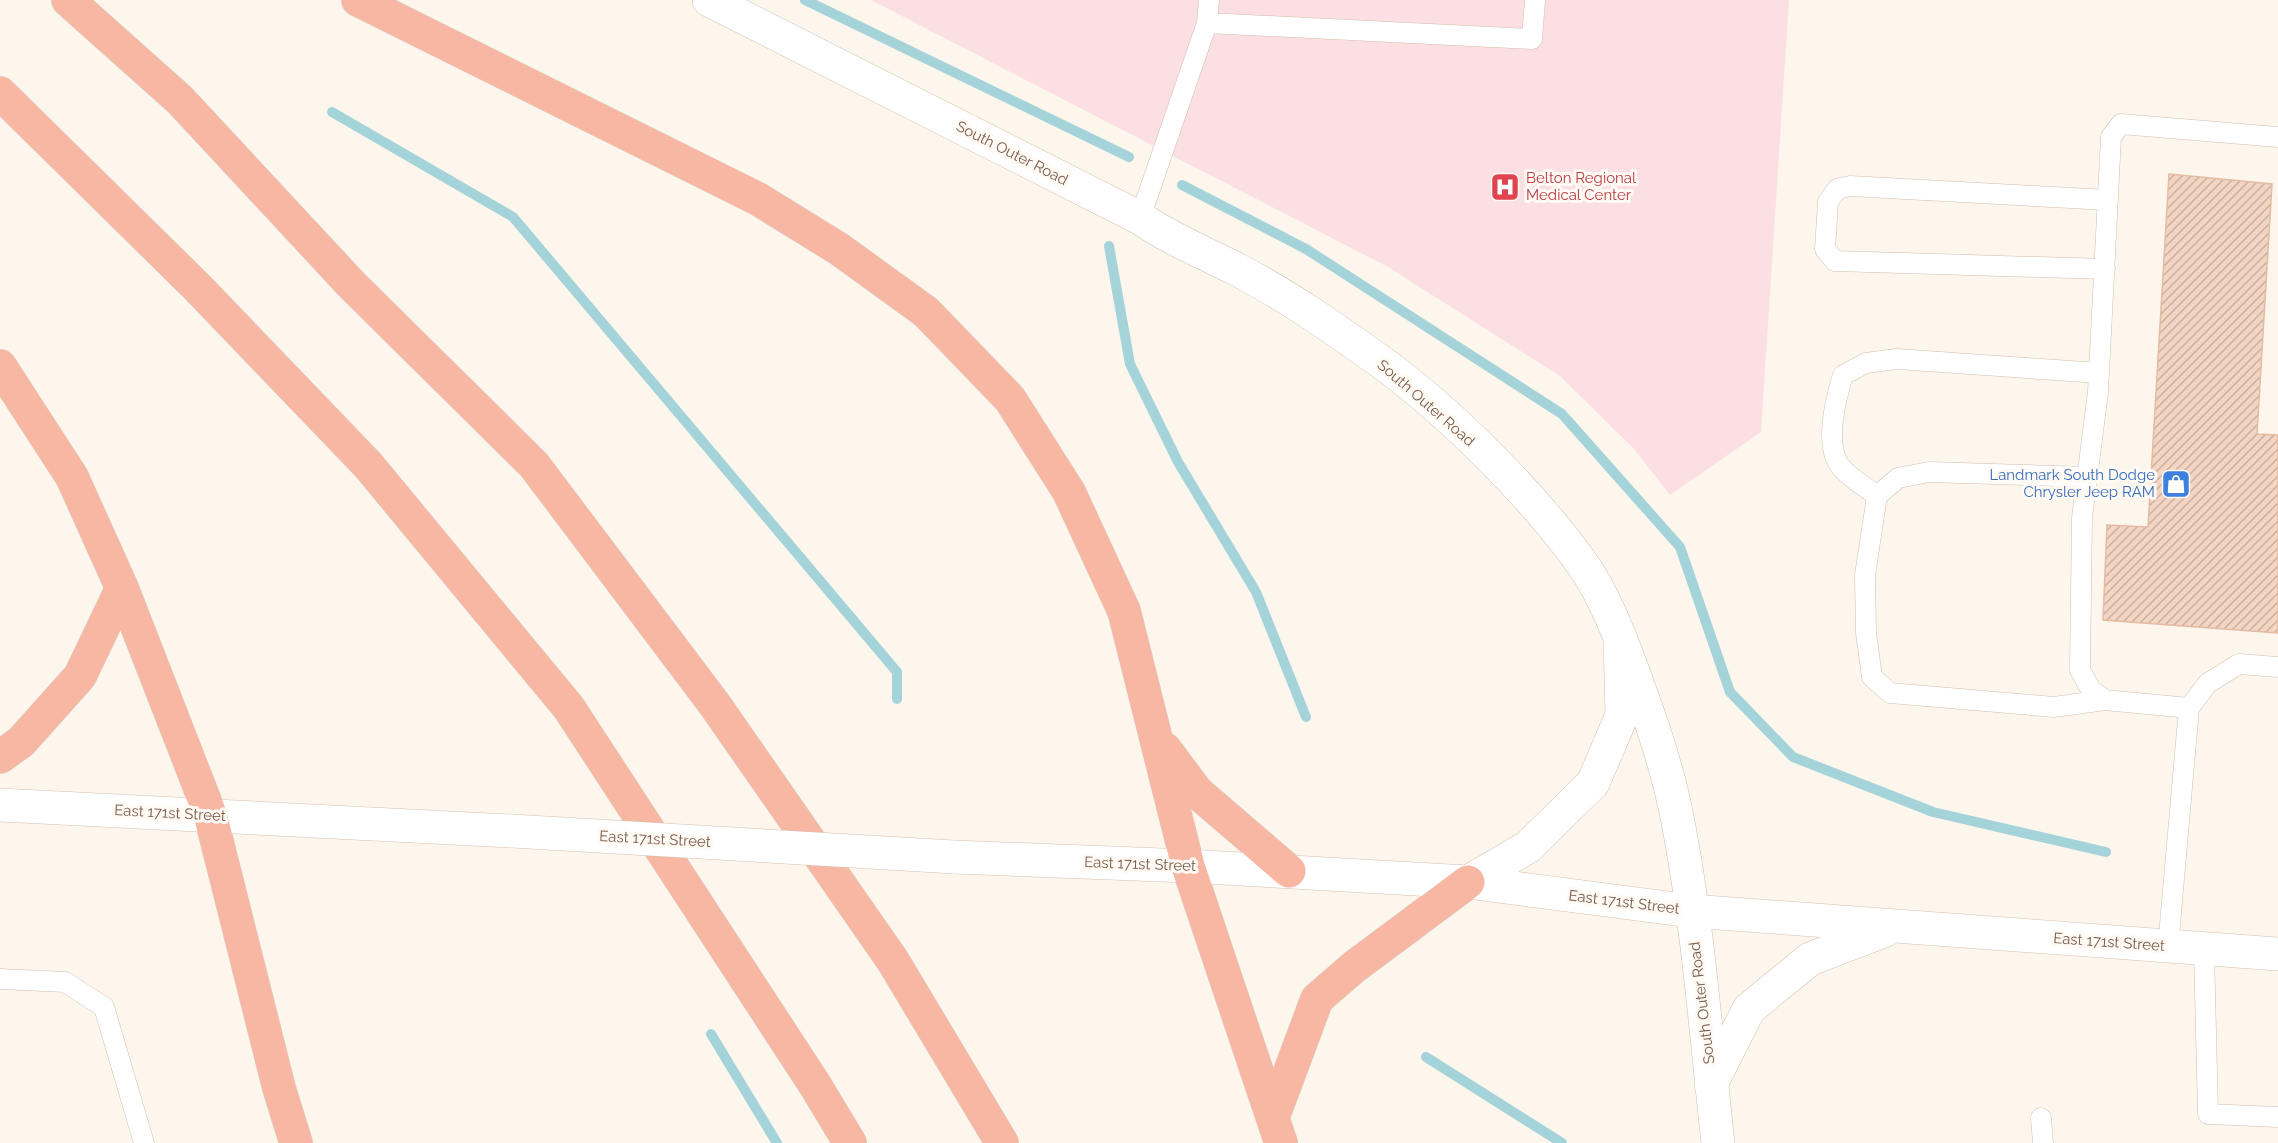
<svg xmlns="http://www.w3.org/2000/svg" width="2278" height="1143" viewBox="0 0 2278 1143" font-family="Raleway,sans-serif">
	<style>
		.medical { fill: #fbdfe3 }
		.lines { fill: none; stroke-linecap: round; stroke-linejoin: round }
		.stream { stroke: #a5d3da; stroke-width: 10 }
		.building { fill: url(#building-hatch); stroke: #e6bba3; stroke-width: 1.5 }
		.service-casing { stroke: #d1beb0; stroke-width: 21 }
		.tertiary-casing { stroke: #d1beb0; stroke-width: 34 }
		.secondary-casing { stroke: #d6c0b0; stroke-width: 34 }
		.motorway-casing { stroke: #dad1cd; stroke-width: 34 }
		.service { stroke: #fff; stroke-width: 20 }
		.tertiary { stroke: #fff; stroke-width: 33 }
		.secondary { stroke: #fff; stroke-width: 33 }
		.motorway { stroke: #f7b7a3; stroke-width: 33 }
		.secondary-bridge-casing { stroke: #d6c0b0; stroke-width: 34; stroke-linecap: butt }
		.secondary-bridge { stroke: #fff; stroke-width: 33 }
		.labels { text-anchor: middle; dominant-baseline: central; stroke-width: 6; stroke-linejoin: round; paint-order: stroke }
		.street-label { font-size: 15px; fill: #7a5c4d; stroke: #fffaf3 }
		.health-label { font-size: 15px; fill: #be3a42; stroke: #fffaf3; text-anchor: start }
		.shop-label { font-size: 15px; fill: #366cbe; stroke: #fffaf3; text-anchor: end }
	</style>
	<defs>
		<pattern id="building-hatch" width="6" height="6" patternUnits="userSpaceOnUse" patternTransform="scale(1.5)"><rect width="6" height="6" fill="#f3d5c3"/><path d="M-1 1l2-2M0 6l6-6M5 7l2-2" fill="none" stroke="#cab0a1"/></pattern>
	</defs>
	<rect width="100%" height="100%" fill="#fdf6ec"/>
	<path class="medical" d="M871,0H1789L1761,432L1670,495L1634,449L1560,376L1388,267Z"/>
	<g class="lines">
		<path class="stream" d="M805,0L1129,157
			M332,112L513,217L897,672V699
			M1182,185L1306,249L1562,414L1680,547L1730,692L1793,757L1933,812L2106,852
			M1109,246L1130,364L1178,462L1256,592L1306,717
			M711,1034L777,1143
			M1426,1057L1562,1143"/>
	</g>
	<path class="building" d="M2169,174L2272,184L2257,434L2278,435V633L2103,620L2107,525L2148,527Z"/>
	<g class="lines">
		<g class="service-casing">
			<path id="service" d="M1207,23L1532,39L1535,0
				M1140,218L1207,23L1209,0
				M2105,269L1835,261L1825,249L1828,202L1837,189L1850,186L2108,200
				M2087,477L1929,472L1898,478L1877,496L1865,575L1866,633L1872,677L1890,693L2054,707L2105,700
				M1877,496C1866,487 1849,478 1840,466C1824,445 1836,398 1843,375L1866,363L1897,359L2099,373
				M2189,708L2105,700L2091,690L2080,670L2082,518L2098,392L2111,137L2121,124L2278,137
				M2168,947L2189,708L2208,683L2239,664L2278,667
				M2204,950L2208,1114L2278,1117
				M0,979L65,982L104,1007L144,1143
				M2041,1118L2043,1143"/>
		</g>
		<g class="tertiary-casing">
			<path id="tertiary" d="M709,0L1140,218C1170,239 1205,253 1238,270C1288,296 1335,329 1381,362C1449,411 1535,497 1583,565C1603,593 1619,634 1631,666C1649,715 1667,765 1677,817C1698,924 1706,1035 1718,1143"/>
		</g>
		<g class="secondary-casing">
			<path id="secondary" d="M0,805L512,831
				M954,857L1188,866L1468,882L1691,911L2278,954
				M1468,882L1528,847L1593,783L1622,715L1620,637
				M1711,1084L1749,1009L1810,959L1886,930"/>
		</g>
		<g class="motorway-casing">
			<path id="motorway" d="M68,0L180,100L351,284L534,465L715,705L893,961L1002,1143
				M358,0L758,199L839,249L926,312L1010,399L1069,492L1124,611L1188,866L1281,1143
				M0,93L198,288L368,465L569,708L815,1085L850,1143
				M0,366L72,477L122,588L210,814L279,1088L296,1143
				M1165,749L1197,792L1289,871
				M0,757L21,742L80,676L122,588
				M1273,1117L1317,999L1354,967L1468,882"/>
		</g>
		<use href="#service" class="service"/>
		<use href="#tertiary" class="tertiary"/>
		<use href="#secondary" class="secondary"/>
		<use href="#motorway" class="motorway"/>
		<g class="secondary-bridge-casing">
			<path id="secondary-bridge" d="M512,831L954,857"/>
		</g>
		<use href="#secondary-bridge" class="secondary-bridge"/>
	</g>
	<defs>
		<g id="hospital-square" transform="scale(1.5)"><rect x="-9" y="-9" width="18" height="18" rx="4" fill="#e0444e" stroke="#fffaf3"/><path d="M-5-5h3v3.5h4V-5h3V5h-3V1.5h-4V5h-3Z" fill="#fff"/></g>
		<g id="shop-square" transform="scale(1.5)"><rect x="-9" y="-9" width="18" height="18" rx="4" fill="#3f7fe0" stroke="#fffaf3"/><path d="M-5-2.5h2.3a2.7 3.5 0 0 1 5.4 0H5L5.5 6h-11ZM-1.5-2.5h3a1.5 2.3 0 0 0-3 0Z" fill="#fff"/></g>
	</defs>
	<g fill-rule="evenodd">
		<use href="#hospital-square" x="1505" y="187"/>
		<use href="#shop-square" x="2176" y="484"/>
	</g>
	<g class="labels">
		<g class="street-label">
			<text transform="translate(1012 153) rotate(27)">South Outer Road</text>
			<text transform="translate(1426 403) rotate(41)">South Outer Road</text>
			<text transform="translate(170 813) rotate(3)">East 171st Street</text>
			<text transform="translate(655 839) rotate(3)">East 171st Street</text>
			<text transform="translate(1140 864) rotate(2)">East 171st Street</text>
			<text transform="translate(1624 902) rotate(7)">East 171st Street</text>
			<text transform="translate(2109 942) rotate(4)">East 171st Street</text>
			<text transform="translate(1702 1003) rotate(-97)">South Outer Road</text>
		</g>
		<g class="health-label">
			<text x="1526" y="178">Belton Regional<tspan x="1526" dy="17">Medical Center</tspan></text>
		</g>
		<g class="shop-label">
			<text x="2155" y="475">Landmark South Dodge<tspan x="2155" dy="17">Chrysler Jeep RAM</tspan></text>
		</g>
	</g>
</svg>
